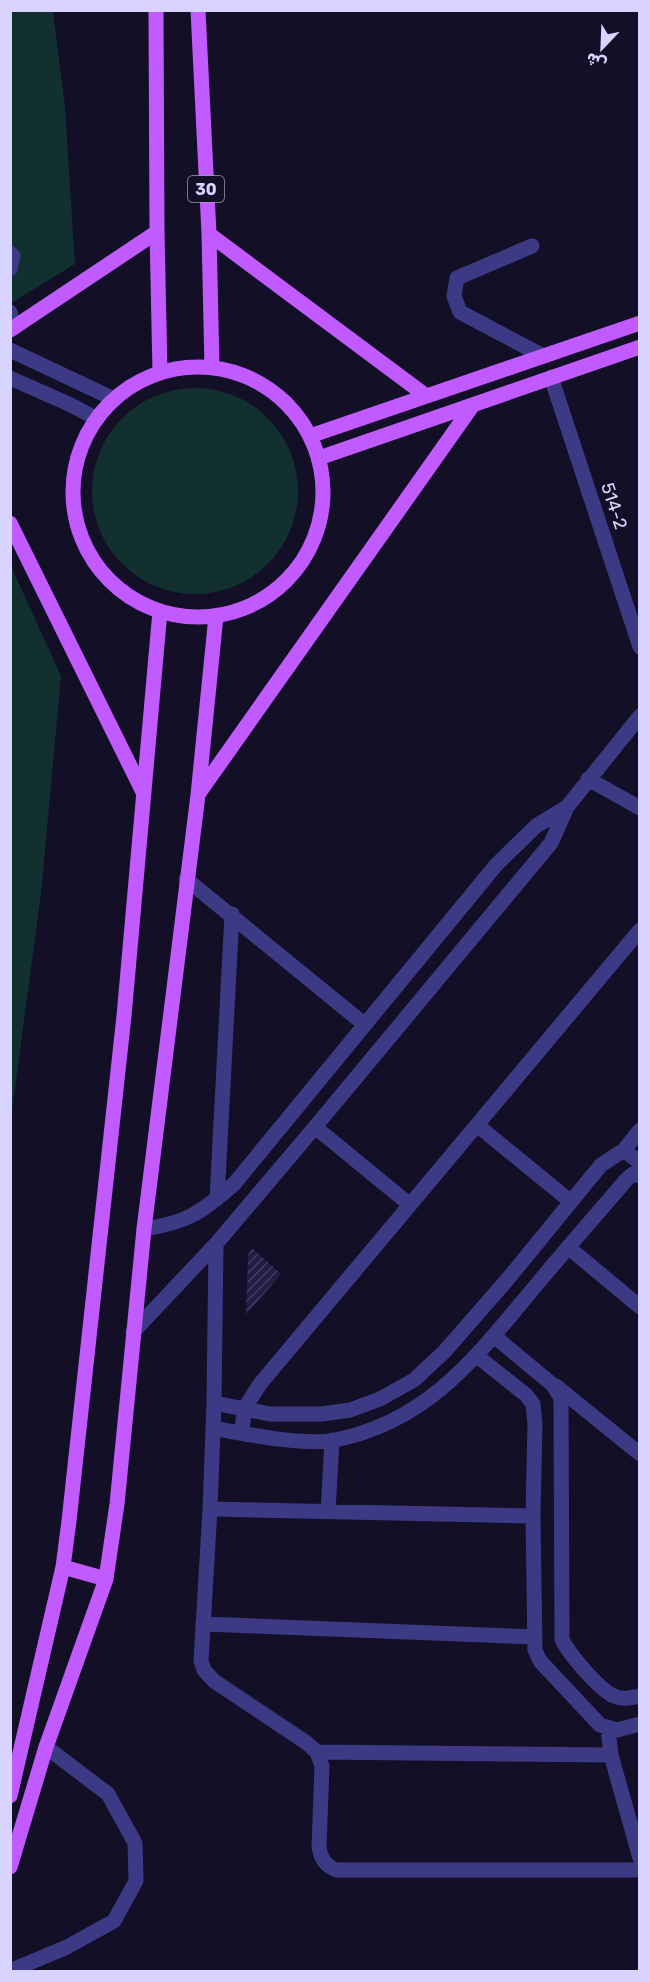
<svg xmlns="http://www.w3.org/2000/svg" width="650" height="1982" viewBox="0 0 650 1982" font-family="Rubik,Cairo,sans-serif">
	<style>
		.green { fill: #12302f }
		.building { fill: url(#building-hatch) }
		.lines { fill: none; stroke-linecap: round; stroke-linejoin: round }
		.minor { stroke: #3d3a85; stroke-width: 15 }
		.major { stroke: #c25bff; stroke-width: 15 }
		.labels { text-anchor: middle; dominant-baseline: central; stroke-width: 4.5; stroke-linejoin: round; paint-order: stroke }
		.shield { fill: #130f26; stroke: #9e99be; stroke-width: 1.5 }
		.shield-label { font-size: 16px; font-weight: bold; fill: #d9d4ff }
		.street-label { font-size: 18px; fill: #d9d4ff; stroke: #130f26 }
	</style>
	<defs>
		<pattern id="building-hatch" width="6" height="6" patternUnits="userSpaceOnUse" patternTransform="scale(1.5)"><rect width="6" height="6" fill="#241b47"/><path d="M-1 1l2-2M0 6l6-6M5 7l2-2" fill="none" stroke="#433b63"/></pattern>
	</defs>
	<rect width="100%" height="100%" fill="#130f26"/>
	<path class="green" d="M11,11H53L65,106L75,264L11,303Z
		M92 491a103 103 0 1 1 206 0a103 103 0 1 1-206 0Z
		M11,566L61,676L41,894L11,1118Z"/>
	<path class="building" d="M252,1248L281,1274L246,1315L248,1255Z"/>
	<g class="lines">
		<path class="minor" d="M532,246L457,278L454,296L460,312L543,356
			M10,253L13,256L10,269
			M10,312L14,328
			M10,350L114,399
			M551,377L640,647
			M10,378L71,405L97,419
			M588,779L640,808
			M186,879L364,1024
			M477,1125L570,1201
			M315,1127L409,1204
			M624,1150L640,1163
			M217,1199L232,914
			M144,1229C187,1223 202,1212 234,1184L496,865L536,826L567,807
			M216,1244L214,1403L210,1509L201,1661L204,1670L214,1681L307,1743L317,1752L322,1766L319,1847C321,1859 325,1865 336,1870H640
			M568,1247L640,1307
			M133,1332L216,1244L315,1127L551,843L567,807L640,716
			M494,1336L553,1385L561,1398L562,1639C568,1653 598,1688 612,1695C621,1700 630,1698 640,1696
			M477,1356L526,1395L533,1404L535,1424L533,1516L535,1650L540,1661L600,1725L617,1730L640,1724
			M556,1386L640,1454
			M214,1403L270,1414H322L350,1410L380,1399L414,1380L444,1352L507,1280L601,1165L624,1150L640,1130
			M213,1428C246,1434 303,1446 335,1440C431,1421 479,1353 538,1283C567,1248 597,1214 627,1179L633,1174L640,1176
			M242,1433L244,1409L260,1384L640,930
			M210,1509L533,1516
			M328,1512L332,1440
			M203,1624L534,1637
			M608,1729L611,1755L640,1858
			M317,1752L611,1755
			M10,1971L67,1947L114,1921L136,1881L135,1843L108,1794L46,1747"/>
		<path class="major" d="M156,10L157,232L160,373
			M198,10L209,234L212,368
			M209,234L425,395
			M10,330L157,232
			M73 492a125 125 0 1 1 250 0a125 125 0 1 1-250 0Z
			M310,436L640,323
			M319,458L640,347
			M10,523L143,792
			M199,793L473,405
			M63,1567L106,1579
			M10,1796L63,1567L69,1521L124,1016L160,611
			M10,1867L46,1747L106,1579L117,1504L144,1229L198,795L216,616"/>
	</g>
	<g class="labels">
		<rect class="shield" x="188" y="176" width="36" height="26" rx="4.5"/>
		<g class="shield-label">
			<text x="206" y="189">30</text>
		</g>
		<g class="street-label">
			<text transform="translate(614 506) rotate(72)">514-2</text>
		</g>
	</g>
	<rect width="650" height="1982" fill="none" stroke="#d9d4ff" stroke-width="24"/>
	<g transform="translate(602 48) rotate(203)" stroke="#130f26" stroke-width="4.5" paint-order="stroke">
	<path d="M0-4.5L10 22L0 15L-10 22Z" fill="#d9d4ff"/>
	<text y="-9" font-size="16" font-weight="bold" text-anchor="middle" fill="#d9d4ff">ش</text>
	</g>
</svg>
